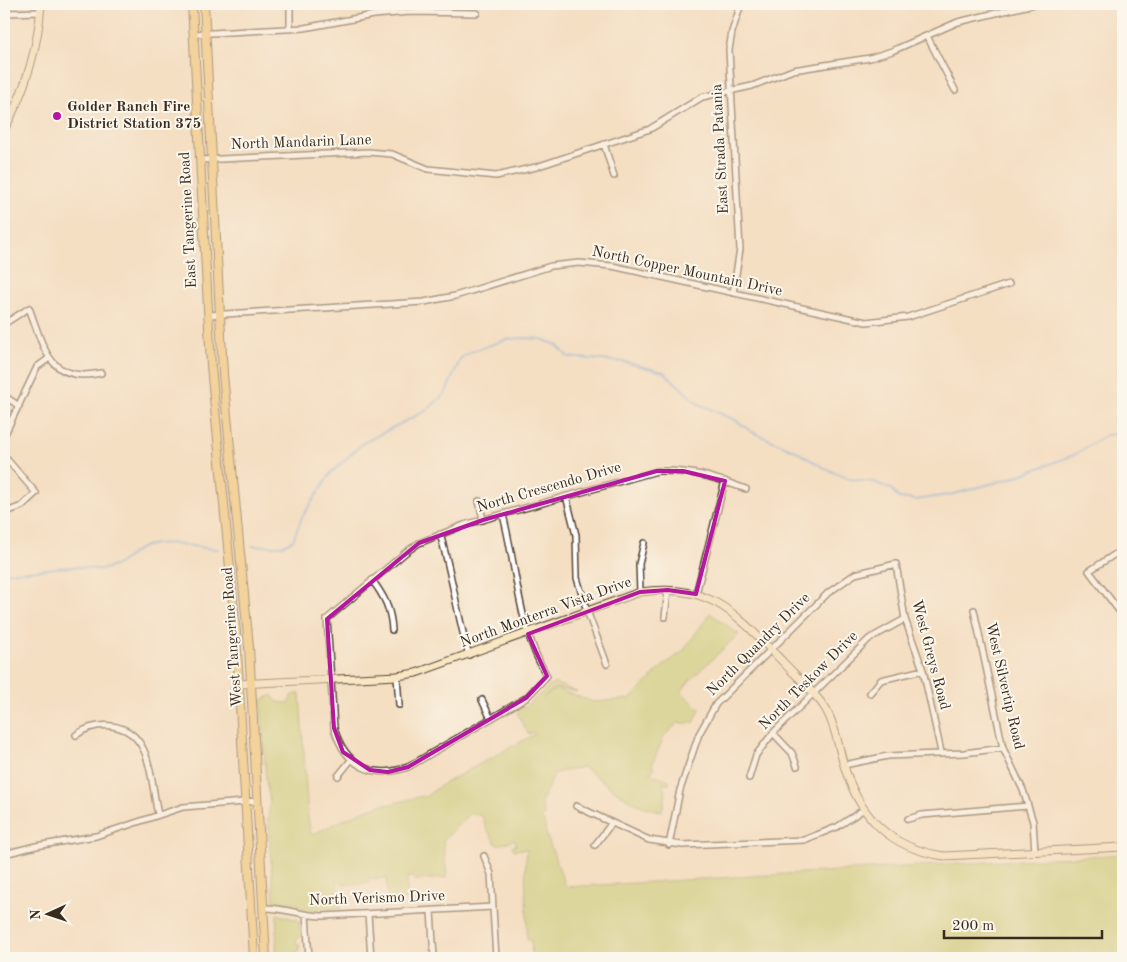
<svg xmlns="http://www.w3.org/2000/svg" width="1127" height="962" viewBox="0 0 1127 962" font-family="'Old Standard TT',serif">
	<style>
		.green { fill: #bfcc6d; stroke: #7d7b46 }
		.lines { fill: none; stroke-linecap: round; stroke-linejoin: round }
		.stream { stroke: #6aa3d9; stroke-width: 2 }
		.street-casing { stroke: #574537; stroke-width: 8 }
		.secondary-casing { stroke: #574537; stroke-width: 9 }
		.primary-casing { stroke: #574537; stroke-width: 10 }
		.street { stroke: #fff; stroke-width: 5 }
		.secondary { stroke: #f9e7c3; stroke-width: 7 }
		.primary { stroke: #f1c36a; stroke-width: 8 }
		.marked { fill: none; stroke: #b5179e; stroke-width: 4; stroke-linejoin: round }
		.poi-dot { fill: #b5179e; stroke: #fbf7ec; stroke-width: 2 }
		.labels { text-anchor: middle; dominant-baseline: central; stroke-width: 4; stroke-linejoin: round; paint-order: stroke }
		.poi-label { font-size: 15px; font-weight: bold; fill: #3b2a1e; stroke: #fbf7ec; text-anchor: start }
		.street-label { font-size: 15px; fill: #3b2a1e; stroke: #fbf7ec }
	</style>
	<rect width="100%" height="100%" fill="#fbf7ec"/>
	<filter id="ink" filterUnits="userSpaceOnUse"><feTurbulence type="fractalNoise" baseFrequency=".02" numOctaves="2"/><feDisplacementMap in="SourceGraphic" scale="10" xChannelSelector="R" yChannelSelector="G"/><feConvolveMatrix kernelMatrix="1 2 1 2 8 2 1 2 1" color-interpolation-filters="sRGB"/></filter>
	<filter id="wash" filterUnits="userSpaceOnUse"><feTurbulence type="fractalNoise" baseFrequency=".0096" numOctaves="4" result="noise"/><feDisplacementMap in="SourceGraphic" scale="20" xChannelSelector="R" yChannelSelector="G"/><feGaussianBlur stdDeviation="1.12" result="paint"/><feColorMatrix in="noise" values="0 0 0 0 0 0 0 0 0 0 0 0 0 0 0 0 0 1.4 0 .05"/><feComposite in="paint" operator="in"/></filter>
	<g filter="url(#wash)">
		<rect width="100%" height="100%" fill="#f4dfc2"/>
		<path class="green" d="M710,613L739,634L690,680L681,692L700,709L694,723H678L664,736L652,765L654,769L650,772L656,777L657,775L670,781L668,785L662,783L666,794L662,811C632,808 607,784 583,767L555,773L541,802L544,815L541,818L544,821L546,834L566,887L1123,854V958H532L531,940H527C528,909 523,879 527,849L514,850L512,846H516L515,839L503,844H496L485,826L482,816L470,813L443,841L447,878L414,880L413,877H407V899L387,903V878L368,879L369,883L344,884L337,880L341,909L313,910L299,907L296,903L274,902L268,821L270,802L266,781L261,701L272,695L277,702L289,703L291,696L300,693L308,818L311,835L363,811L387,803V805L422,796L425,797L441,785L535,734L534,732L528,734L517,713L554,683L577,692L555,688L543,698L556,689L594,702L630,699L663,666L683,651Z
			M277,914L298,920L302,936L296,939V943L300,945L299,951L294,953V958H276Z"/>
		<g class="lines">
			<path class="stream" d="M252,546H282L293,540L302,517L331,473L363,443L427,410L445,394L461,358L473,351L508,339L527,338L541,339L557,345L568,357L624,362L664,372L697,403L737,421L752,432L796,451L824,468L850,479L873,482L891,489L899,498L916,500L954,494L1012,478L1074,455L1106,435L1123,433
				M4,572C27,572 49,568 72,567C87,566 99,573 114,566C125,561 133,550 146,546C171,539 193,548 218,549"/>
		</g>
	</g>
	<g filter="url(#ink)">
		<g class="lines">
			<g class="street-casing">
				<path id="street" d="M4,13L40,12
					M290,29V4
					M194,34L304,28L374,15L410,12L477,13
					M927,36L955,90
					M604,144L614,176
					M200,160L368,152L392,154L428,169L496,176L536,167L650,129L702,97L752,86L793,70L870,58L892,51L958,22L1034,4
					M733,293L740,249L729,50L732,32L741,4
					M208,315L424,302L455,296L551,266L579,263L612,266L866,322L908,317L1009,284
					M4,324L29,308C44,347 48,384 101,373
					M6,397L19,406
					M4,436L37,367L48,359
					M4,456L36,493L22,506L4,513
					M566,496L576,535L577,578L587,611L607,664
					M479,501L483,520
					M503,515C517,569 518,628 547,676L526,698L408,767C371,780 345,765 334,728L327,619L406,552L419,543L464,525L657,471C694,470 712,477 746,489
					M440,534C452,574 457,615 469,655
					M1123,549L1089,571L1123,616
					M372,580C384,596 391,609 392,630
					M640,592L639,564L644,543
					M696,594L725,481
					M974,610L1003,748L1023,790L1033,822L1035,852
					M665,617L668,590
					M397,676L399,705
					M870,693L881,680L923,670
					M482,700L491,719
					M773,733L792,753L797,766
					M76,735C87,727 98,724 112,726C154,732 150,783 158,814
					M844,765L888,756L964,753L1003,748
					M338,776L351,760
					M749,778L756,755L773,733L869,639L905,619
					M576,806L649,840L682,845L804,840L837,827L863,810
					M908,819L922,815L1028,806
					M595,845L611,824
					M669,845L680,790L699,734L716,704L828,593L855,574L896,564L905,619L923,670L941,752
					M4,854L36,846L96,836L183,807L257,801
					M484,856L491,874L496,958
					M263,908C283,907 302,916 323,916L493,907
					M431,911L434,958
					M368,914L371,958
					M306,915L309,958"/>
			</g>
			<g class="secondary-casing">
				<path id="secondary" d="M4,130C25,91 38,48 41,4
					M239,684L397,676L416,673L640,592C711,582 736,614 782,661C796,676 814,691 825,708C835,724 838,745 843,762C858,815 888,848 944,856L1123,847"/>
			</g>
			<g class="primary-casing">
				<path id="primary" d="M192,4L211,366L236,632L254,958
					M204,4L223,374L249,647L266,958"/>
			</g>
			<use href="#street" class="street"/>
			<use href="#secondary" class="secondary"/>
			<use href="#primary" class="primary"/>
		</g>
	</g>
	<path d="M0 0H1127V962H0ZM657,471H683L725,481L696,594L668,590L640,592L528,634L547,676L526,698L408,767L388,772L370,770L343,752L334,728L327,619L419,543L483,520Z" fill="#f4dfc2" fill-opacity=".55" fill-rule="evenodd"/>
	<path class="marked" d="M657,471H683L725,481L696,594L668,590L640,592L528,634L547,676L526,698L408,767L388,772L370,770L343,752L334,728L327,619L419,543L483,520Z"/>
	<circle class="poi-dot" cx="57" cy="116" r="5"/>
	<g class="labels">
		<g class="poi-label">
			<text x="67" y="107">Golder Ranch Fire<tspan x="67" dy="17">District Station 375</tspan></text>
		</g>
		<g class="street-label">
			<text transform="translate(301 143) rotate(-2)">North Mandarin Lane</text>
			<text transform="translate(721 149) rotate(-93)">East Strada Patania</text>
			<text transform="translate(189 220) rotate(-93)">East Tangerine Road</text>
			<text transform="translate(687 272) rotate(12)">North Copper Mountain Drive</text>
			<text transform="translate(549 488) rotate(-16)">North Crescendo Drive</text>
			<text transform="translate(546 613) rotate(-20)">North Monterra Vista Drive</text>
			<text transform="translate(233 637) rotate(-94)">West Tangerine Road</text>
			<text transform="translate(759 645) rotate(-45)">North Quandry Drive</text>
			<text transform="translate(930 655) rotate(75)">West Greys Road</text>
			<text transform="translate(809 681) rotate(-45)">North Teskow Drive</text>
			<text transform="translate(1004 686) rotate(77)">West Silvertip Road</text>
			<text transform="translate(377 899) rotate(-2)">North Verismo Drive</text>
		</g>
	</g>
	<rect width="1127" height="962" fill="none" stroke="#fbf7ec" stroke-width="20"/>
	<g transform="translate(48 914) rotate(267)" stroke="#fbf7ec" stroke-width="4" paint-order="stroke">
	<path d="M0-4L9 19L0 12L-9 19Z" fill="#3b2a1e"/>
	<text y="-8" font-size="14" font-weight="bold" text-anchor="middle" fill="#3b2a1e">N</text>
	</g>
	<path d="M944 930v8h158v-8" fill="none" stroke="#3b2a1e" stroke-width="2.5"/>
	<text x="952" y="930" font-size="15" fill="#3b2a1e" stroke="#fbf7ec" stroke-width="4" paint-order="stroke">200 m</text>
</svg>
